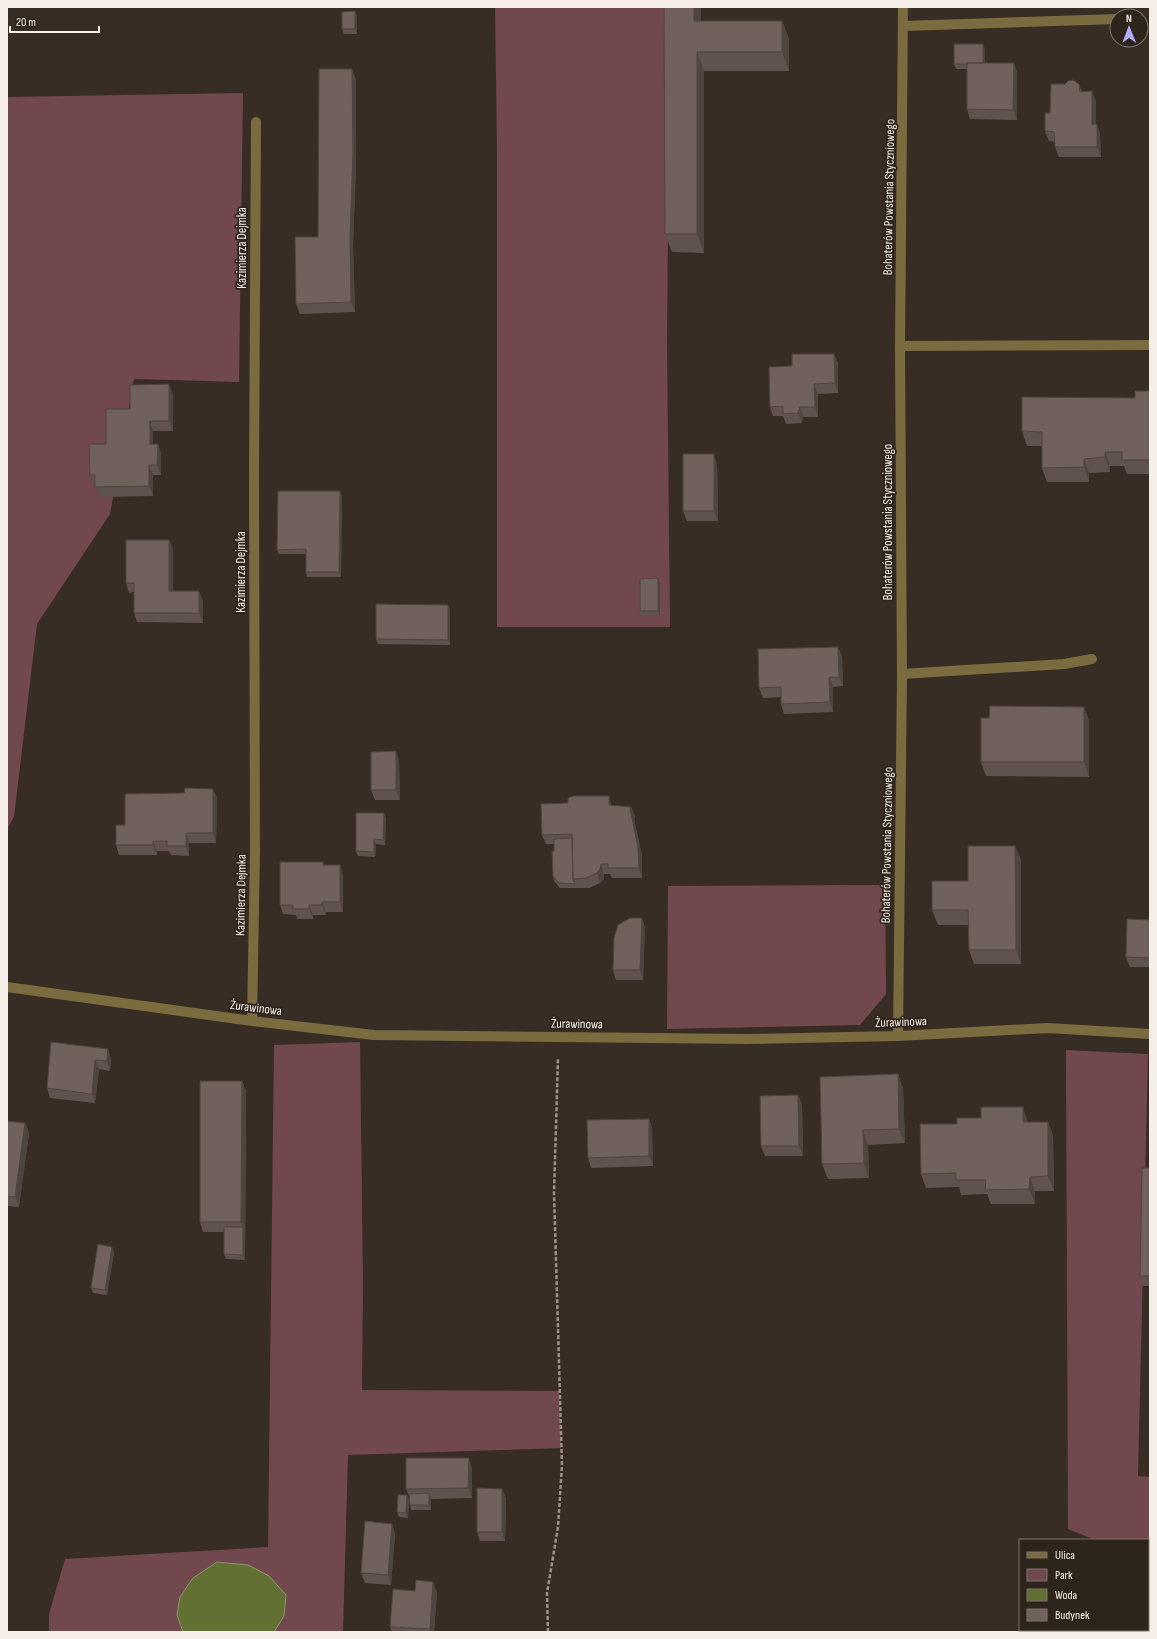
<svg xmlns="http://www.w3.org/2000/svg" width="1157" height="1639" viewBox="0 0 1157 1639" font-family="'Sofia Sans Condensed',sans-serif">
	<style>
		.green { fill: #71484e }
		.water { fill: #627133; stroke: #8e976a }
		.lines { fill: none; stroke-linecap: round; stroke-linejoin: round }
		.path { stroke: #9b938b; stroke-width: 2.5; stroke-dasharray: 4 2; stroke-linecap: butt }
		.service { stroke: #7a6c3e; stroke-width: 10 }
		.minor { stroke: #7a6c3e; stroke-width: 10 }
		.wall { fill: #60534f }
		.shaded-wall { fill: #4e4440 }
		.building { fill: #70615c; stroke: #4e4440 }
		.labels { text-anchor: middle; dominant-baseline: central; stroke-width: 3.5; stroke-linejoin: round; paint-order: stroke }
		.street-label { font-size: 13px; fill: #f6efe9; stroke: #2d241b }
	</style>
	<rect width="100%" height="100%" fill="#372d24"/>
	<path class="green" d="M495,7H670L667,341L670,627H497V149Z
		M243,93L239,382L134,379L110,514L37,624L14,817L7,829V97Z
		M885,885L886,994L860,1025L667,1029L668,886Z
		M360,1042L363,1284L362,1390L559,1391L561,1448L348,1455L343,1632H49V1614L65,1559L268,1547L274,1045Z
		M1066,1050L1148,1054L1138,1476L1150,1477V1632H1115V1630H1148V1540H1095L1068,1529Z"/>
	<path class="water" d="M217,1562L248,1565L269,1576L286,1595L284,1616L274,1632H183L177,1615L180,1597L193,1578Z"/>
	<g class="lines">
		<path class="path" d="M548,1632L547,1593L558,1527L562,1465L554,1193L558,1058"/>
		<path class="service" d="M903,26L1117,19
			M900,346L1150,345
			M902,674L1064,664L1092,659"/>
		<path class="minor" d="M7,987L252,1021L374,1035L747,1039L898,1036L1047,1028L1150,1034
			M252,1021L255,851L254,473L256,122
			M898,1036L902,674L900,346L903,7"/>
	</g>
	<path class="wall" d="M664,7H701V21H782L789,39V71H704V253L672,252L665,234Z
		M355,11L357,16V34H344L342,29Z
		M985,49V63H1014L1017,73V120L970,119L967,109V69H956L954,64Z
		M356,79V162L353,246L355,312L300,314L296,304L318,237Z
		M1079,84L1082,92L1096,101V124L1100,134L1101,157H1059L1055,147V142L1049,141L1045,131L1050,113Z
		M834,354L838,363V393L818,394V417H803L802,423L786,424L783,416H773L770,407L792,366Z
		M1150,391V474H1127L1124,466H1110V472L1089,473V482H1047L1042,468V446H1027L1022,431L1135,398Z
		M173,394V431H153V444H158L161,454V475H153V496L99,497L95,485H94L90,475L106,444L130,409Z
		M717,464L718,521H687L683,511Z
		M342,496L341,577H307L306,572V554H279L277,550Z
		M169,540L173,550V591L203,601V623L137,622L134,613V592L129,593L126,583Z
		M658,578L660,583V616H642L640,611Z
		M448,605L450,610V645L378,644L376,639Z
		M838,647L842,657L843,686L833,687V712L784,714L781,704V697L763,698L759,688Z
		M1084,707L1089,721V777L986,776L981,762Z
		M399,761L400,800H375L371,790Z
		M213,789L217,798L216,843H189V856L171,855L169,851H157V855H119L116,845L125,825L184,793Z
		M612,805L631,807L635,817L634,819L642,856V878H612L610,874H604V879L600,883L590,888H560L554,881L553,876L554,844H546L542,835Z
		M386,818L385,845L376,844L375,857L358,856L356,851Z
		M1015,846L1021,860V964H974L969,950L968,925H938L932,910L968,881Z
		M324,865L343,875V912H326V915H313V919H297L296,915L283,914L280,905Z
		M642,918L645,928L643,980H616L613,970Z
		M1150,920V967H1130L1126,957Z
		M51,1042L111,1059L110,1071L99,1069L95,1103L50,1098L47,1088Z
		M898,1074L903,1089L905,1143L868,1145L869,1178L828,1179L822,1164Z
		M242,1081L246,1091L245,1260L226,1259L224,1254V1232H203L200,1222Z
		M798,1095L802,1105L803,1156H765L761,1146Z
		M649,1119L652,1129L653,1166L591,1168L588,1158Z
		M7,1121L25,1123L29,1133L19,1207L7,1206Z
		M1028,1122H1048L1053,1136L1054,1191H1035V1204H991L987,1194L961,1195L959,1187L926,1188L921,1174L957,1124Z
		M1150,1168V1286H1143L1140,1276Z
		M112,1247L114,1252L107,1295L93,1293L91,1288Z
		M472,1468V1498L431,1499V1510H411L410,1505V1497L406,1489Z
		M502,1489L506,1499L505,1541H480L477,1532Z
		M407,1495L409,1500L408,1518L399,1517L397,1512Z
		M392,1524L395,1534L391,1585L365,1583L361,1573Z
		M437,1592L434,1632H392L390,1627Z"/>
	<path class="shaded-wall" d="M694,7H701V39L694,21Z
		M355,11L357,16V34L355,29Z
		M782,21L789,39V71L782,52Z
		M983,44L985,49V69L983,64Z
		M697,52L704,71V253L697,234Z
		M1014,63L1017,73V120L1013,110Z
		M352,69L356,79V162L353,246L355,312L351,302L350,236Z
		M1092,91L1096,101V134L1092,125Z
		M1097,124L1100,134L1101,157L1097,147Z
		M834,354L838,363V393L835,383Z
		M169,384L173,394V431L169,421Z
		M814,384L818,394V417L815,407Z
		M800,407L803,417L802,423L798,413Z
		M150,421L153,431V454L150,444Z
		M158,444L161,454V475L157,465Z
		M1105,452L1110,466V472L1105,457Z
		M714,454L717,464L718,521L714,511Z
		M1084,459L1089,473V482L1084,467Z
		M149,465L153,475V496L149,486Z
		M340,491L342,496L341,577L339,572Z
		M169,540L173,550V601L169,591Z
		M658,578L660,583V616L658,611Z
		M199,591L203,601V623L199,613Z
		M448,605L450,610V645L448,640Z
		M838,647L842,657L843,686L839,677Z
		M829,677L833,687V712L830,702Z
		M1084,707L1089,721V777L1084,762Z
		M396,751L399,761L400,800L396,790Z
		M213,789L217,798L216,843L213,833Z
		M609,796L612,806L609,805Z
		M631,807L635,817L634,819L642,856V878L639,868L630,809Z
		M384,813L386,818L385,845L383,840Z
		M186,833L189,843V856L186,846Z
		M374,839L376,844L375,857L374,852Z
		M153,841L157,851V855L153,845Z
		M1015,846L1021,860V964L1016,950Z
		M601,864L604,874V879L600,883L597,873Z
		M340,865L343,875V912L340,902Z
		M322,902L326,912V915L322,905Z
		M309,905L313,915V919L309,909Z
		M642,918L645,928L643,980L640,970Z
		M108,1049L111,1059L110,1071L107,1061Z
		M95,1060L99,1069L95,1103L92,1094Z
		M898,1074L903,1089L905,1143L899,1129Z
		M242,1081L246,1091L245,1260L243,1255V1227L241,1222Z
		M798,1095L802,1105L803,1156L799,1146Z
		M1023,1107L1028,1122H1023Z
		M649,1119L652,1129L653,1166L649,1156Z
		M1048,1122L1053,1136L1054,1191L1048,1176Z
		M25,1123L29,1133L19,1207L15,1197Z
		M863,1130L868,1145L869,1178L864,1163Z
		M1030,1177L1035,1191V1204L1029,1189Z
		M112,1247L114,1252L107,1295L105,1290Z
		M469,1458L472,1468V1498L468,1488Z
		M502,1489L506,1499L505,1541L502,1532Z
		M429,1493L431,1498V1510L429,1505Z
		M407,1495L409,1500L408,1518L406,1513Z
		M392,1524L395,1534L391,1585L388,1575Z
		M433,1582L437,1592L434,1632H431L430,1629Z"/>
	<path class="building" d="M664,7H694V21H782V52H697V234H665Z
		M355,11V29H342V12Z
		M954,44H983V63H967V64H954Z
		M967,63H1014L1013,110L967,109Z
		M319,69H352L353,152L350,236L351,302L296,304L295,237H318Z
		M1073,80L1079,84L1080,92L1092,91V125L1097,124V147H1055L1054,132L1045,131V113H1050L1051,84H1065L1068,81Z
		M792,354H834L835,383L814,384L815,407H800L798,413L783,414V406L770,407L769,367L792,366Z
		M169,384V421H150V444H158L157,465H149V486L95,487V475H90L89,444H106V409H130V385Z
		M1135,391H1150V460H1122V452H1105V457L1084,459V467L1042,468V432L1022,431V397L1135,398Z
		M683,454H714V511H683Z
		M278,491H340L339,572H306V549L277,550Z
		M126,540H169V591H199V613H134V583H126Z
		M658,578V611H640V579Z
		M376,604L448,605V640L376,639Z
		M838,647L839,677H829L830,702L781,704V687L759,688L758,649Z
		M990,706L1084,707V762H981V718H989Z
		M396,751V790H371V752Z
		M185,788L213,789V833H186V846H167V841H153V845H116V825H125V794L184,793Z
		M574,796H609V805L631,807L630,809L638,847L639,868H608V864H601L600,869L597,873L586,878L573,879L572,834L542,835L541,804L568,803V798Z
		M356,813H384L383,840L374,839V852L356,851Z
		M572,838L573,879L575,884L559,883L553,876L552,851H554V839Z
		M968,846H1015L1016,950H969L968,910H932V881H968Z
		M280,862H323V865H340V902H322V905H309V909H293V905H280Z
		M630,918H642L640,970H613L614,938L618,925Z
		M1127,919L1150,920V958L1126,957Z
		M51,1042L108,1049L107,1061L95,1060L92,1094L47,1088Z
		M898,1074L899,1129L863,1130L864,1163L822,1164L820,1077Z
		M200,1081H242L241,1222H200Z
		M798,1095L799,1146H761L760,1096Z
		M981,1107H1023V1122H1048V1176L1030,1177L1029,1189L985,1190L986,1180H956V1173L921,1174L920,1124H957V1118H981Z
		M649,1119V1156L588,1158L587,1120Z
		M7,1121L25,1123L15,1197L7,1196Z
		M1142,1168H1150V1276H1140Z
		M224,1227H243V1255L224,1254Z
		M98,1244L112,1247L105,1290L91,1288Z
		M406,1458H469L468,1488L406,1489Z
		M477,1488L502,1489V1532H477Z
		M429,1493V1505H410L409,1494Z
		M398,1495H407L406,1513L397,1512Z
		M365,1521L392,1524L388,1575L361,1573Z
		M416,1580L433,1582L430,1629L390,1627L393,1589L415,1591Z"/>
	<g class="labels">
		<g class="street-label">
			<text transform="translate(889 197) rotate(-89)">Bohaterów Powstania Styczniowego</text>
			<text transform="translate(242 248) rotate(-90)">Kazimierza Dejmka</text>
			<text transform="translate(888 522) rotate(-90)">Bohaterów Powstania Styczniowego</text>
			<text transform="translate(241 572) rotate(-90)">Kazimierza Dejmka</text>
			<text transform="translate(887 845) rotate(-89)">Bohaterów Powstania Styczniowego</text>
			<text transform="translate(241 895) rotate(-89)">Kazimierza Dejmka</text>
			<text transform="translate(256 1008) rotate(7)">Żurawinowa</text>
			<text transform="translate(901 1022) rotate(-2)">Żurawinowa</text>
			<text transform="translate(577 1024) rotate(1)">Żurawinowa</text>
		</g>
	</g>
	<rect width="1157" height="1639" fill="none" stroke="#f6efe9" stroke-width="16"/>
	<rect x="1019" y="1539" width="130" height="92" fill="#2d241b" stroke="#7d756d"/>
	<rect x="1027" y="1552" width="20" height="6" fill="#7a6c3e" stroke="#7d756d"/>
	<text x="1055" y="1559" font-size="12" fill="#f6efe9">Ulica</text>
	<rect x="1027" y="1569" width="20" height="12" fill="#71484e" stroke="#7d756d"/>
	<text x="1055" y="1579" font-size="12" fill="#f6efe9">Park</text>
	<rect x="1027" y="1589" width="20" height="12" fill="#627133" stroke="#7d756d"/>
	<text x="1055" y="1599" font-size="12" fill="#f6efe9">Woda</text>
	<rect x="1027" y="1609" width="20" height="12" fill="#70615c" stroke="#7d756d"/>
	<text x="1055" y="1619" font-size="12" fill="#f6efe9">Budynek</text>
	<g transform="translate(1129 28) rotate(359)"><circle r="19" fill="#2d241b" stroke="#7d756d"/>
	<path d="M0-3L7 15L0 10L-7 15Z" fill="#b4acf9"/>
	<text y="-6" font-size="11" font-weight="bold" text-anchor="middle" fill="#f6efe9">N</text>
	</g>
	<path d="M10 26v6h89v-6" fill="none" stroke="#f6efe9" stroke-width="2"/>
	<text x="16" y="26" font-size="12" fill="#f6efe9" stroke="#2d241b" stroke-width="3" paint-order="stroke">20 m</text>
</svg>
